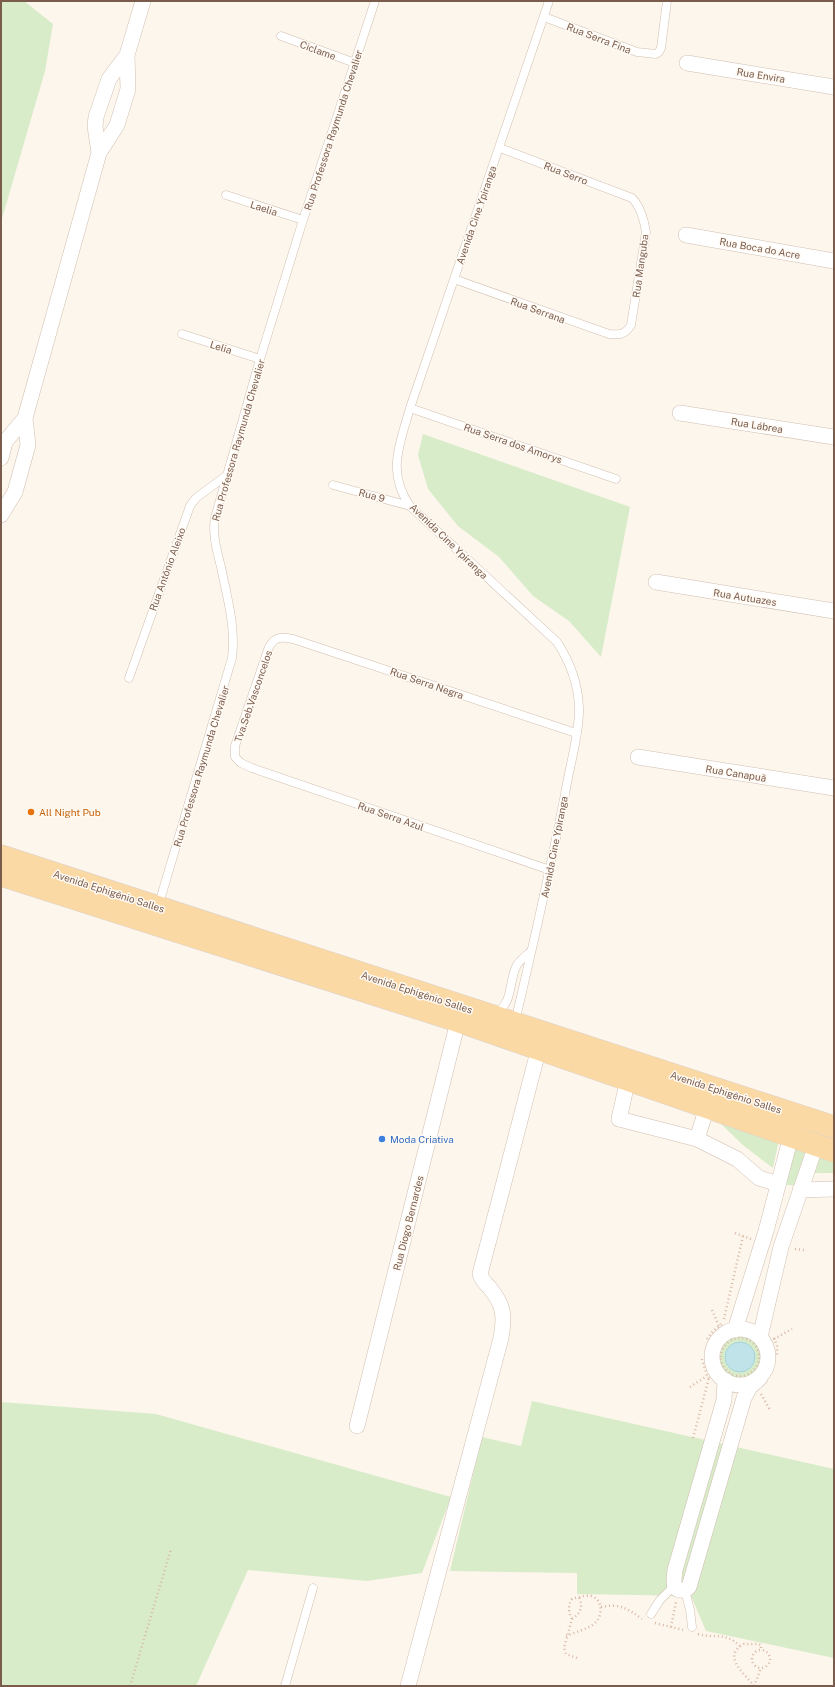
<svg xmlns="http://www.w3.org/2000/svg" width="835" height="1687" viewBox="0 0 835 1687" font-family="'Public Sans',sans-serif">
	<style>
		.green { fill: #d8ecc9 }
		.water { fill: #bfe3e8; stroke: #a5d3da }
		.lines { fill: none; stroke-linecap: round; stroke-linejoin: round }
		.lane-casing { stroke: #d1beb0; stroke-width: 9 }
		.street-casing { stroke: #d1beb0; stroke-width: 16 }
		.primary-casing { stroke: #dad1cd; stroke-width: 23 }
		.path { stroke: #d9b8a5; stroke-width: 2.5; stroke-dasharray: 1 3; stroke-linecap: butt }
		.lane { stroke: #fff; stroke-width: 8 }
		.street { stroke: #fff; stroke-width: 15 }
		.primary { stroke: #fbd9a5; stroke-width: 22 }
		.food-dot { fill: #e8710a; stroke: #fffaf3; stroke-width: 1.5 }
		.shop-dot { fill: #3f7fe0; stroke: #fffaf3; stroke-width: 1.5 }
		.labels { text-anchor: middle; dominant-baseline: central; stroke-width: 3; stroke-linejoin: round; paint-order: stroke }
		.street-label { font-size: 10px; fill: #7a5c4d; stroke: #fffaf3 }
		.food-label { font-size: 10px; fill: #c56008; stroke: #fffaf3; text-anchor: start }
		.shop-label { font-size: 10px; fill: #366cbe; stroke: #fffaf3; text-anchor: start }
	</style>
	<rect width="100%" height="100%" fill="#fdf6ec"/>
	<path class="green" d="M1,1H24L53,24L45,71L1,222Z
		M423,434L630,507L601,657L569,621L533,596L499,557L458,526L428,489L418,455Z
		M719,1122L779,1140L773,1168L744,1146Z
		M807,1146L797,1186L782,1184L792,1148Z
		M818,1149L834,1155V1173H807Z
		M718 1357a22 22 0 1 1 44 0a22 22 0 1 1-44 0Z
		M532,1401L834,1469V1658L706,1631L691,1596L577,1594V1573L450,1571L482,1437L521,1446Z
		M1,1402L156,1414L451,1497L422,1573L367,1581L248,1570L196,1686H1Z"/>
	<path class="water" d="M725 1357a15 15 0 1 1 30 0a15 15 0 1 1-30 0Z"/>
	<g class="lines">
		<g class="lane-casing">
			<path id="lane" d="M544,17L637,52L656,54L659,52L661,48L667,1
				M281,36L355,63
				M226,195L303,220
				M454,279L609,334C619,335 625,335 631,325L646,232C644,220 641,207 632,198L500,148
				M182,334L260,359
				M410,408L616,479
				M333,485L410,506
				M129,678L190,506L196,498L227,475
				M550,870L252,768L241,763L235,757V746L269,647C275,636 282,637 293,639L576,733
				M158,907L232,658C236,627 227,597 221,567C217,551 212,534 215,518L260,359L303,220L375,1
				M495,1013C514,1004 508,981 517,965C520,960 527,955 531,951
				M515,1022C533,946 550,870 565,794C569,769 580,731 579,707C578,682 570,662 557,642L410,506C386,472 400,444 410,408L549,1
				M685,1590L690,1610L692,1627
				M651,1614L660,1600L674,1586
				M285,1686L313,1588"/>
		</g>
		<g class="street-casing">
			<path id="street" d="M687,63L834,87
				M99,153L95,126L96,117L109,79L127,55
				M686,235L834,261
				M680,413L834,437
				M1,458L5,442L25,418L99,153L117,125L128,89L127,55L143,1
				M1,515L15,492L28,445L25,418
				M656,582L834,611
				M638,757L834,788
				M628,1079L619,1119L697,1139L737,1159L759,1178L778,1184
				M697,1139L707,1107
				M800,1190L834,1189
				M712 1357a28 28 0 1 1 56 0a28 28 0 1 1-56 0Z
				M735,1330L766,1231L791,1136
				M760,1337L781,1247L816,1145
				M725,1380L724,1400L675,1570C674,1580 671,1592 685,1590L689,1587L744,1398L750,1387L760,1378
				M357,1426L458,1021
				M408,1686L501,1338C505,1315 504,1305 489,1287C485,1283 481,1279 480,1274L539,1048"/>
		</g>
		<g class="primary-casing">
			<path id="primary" d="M1,856L834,1127
				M1,875L458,1021L834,1151"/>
		</g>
		<path class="path" d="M735,1233L751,1239
			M795,1249L804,1250
			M712,1310L719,1326
			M724,1319L743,1236
			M721 1357a19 19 0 1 1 38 0a19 19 0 1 1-38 0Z
			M774,1338L777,1346V1357
			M707,1339L713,1331L723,1323
			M774,1339L792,1329
			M702,1359L707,1376L711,1380
			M690,1387L707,1376
			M761,1394L770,1410
			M693,1438L709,1378
			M601,1607C620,1603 628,1609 642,1619
			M655,1623L683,1630
			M671,1627L676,1602
			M698,1634C715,1639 724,1631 740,1646
			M566,1636C575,1632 590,1629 597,1621C603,1613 602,1599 591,1596C585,1595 578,1597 572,1599C568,1606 568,1611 572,1619
			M752 1659a9 9 0 1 1 18 0a9 9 0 1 1-18 0Z
			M577,1658L566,1654L564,1648L572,1619C581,1613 583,1607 579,1597
			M130,1686L171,1549
			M754,1686C745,1674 721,1656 744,1644H759L761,1645V1650
			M754,1686L761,1668"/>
		<use href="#lane" class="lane"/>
		<use href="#street" class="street"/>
		<use href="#primary" class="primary"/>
	</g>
	<circle class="food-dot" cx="31" cy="812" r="4"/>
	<circle class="shop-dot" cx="382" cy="1139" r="4"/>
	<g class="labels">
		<g class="street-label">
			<text transform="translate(599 38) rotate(21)">Rua Serra Fina</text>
			<text transform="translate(318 50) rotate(20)">Ciclame</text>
			<text transform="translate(761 75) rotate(9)">Rua Envira</text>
			<text transform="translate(333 130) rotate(-72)">Rua Professora Raymunda Chevalier</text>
			<text transform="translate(566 173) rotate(21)">Rua Serro</text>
			<text transform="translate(264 208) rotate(18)">Laelia</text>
			<text transform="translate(476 215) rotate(-71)">Avenida Cine Ypiranga</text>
			<text transform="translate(760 248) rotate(10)">Rua Boca do Acre</text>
			<text transform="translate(640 266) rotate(-82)">Rua Manguba</text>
			<text transform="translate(538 310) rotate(20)">Rua Serrana</text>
			<text transform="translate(221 347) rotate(17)">Lelia</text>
			<text transform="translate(757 425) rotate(9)">Rua Lábrea</text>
			<text transform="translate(238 440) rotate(-74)">Rua Professora Raymunda Chevalier</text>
			<text transform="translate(513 443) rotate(19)">Rua Serra dos Amorys</text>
			<text transform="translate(372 495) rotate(15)">Rua 9</text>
			<text transform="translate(449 541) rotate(44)">Avenida Cine Ypiranga</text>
			<text transform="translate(167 569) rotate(-70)">Rua Antônio Aleixo</text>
			<text transform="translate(745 597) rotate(9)">Rua Autuazes</text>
			<text transform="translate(427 683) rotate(19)">Rua Serra Negra</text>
			<text transform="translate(253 696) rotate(-71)">Tva.Seb.Vasconcelos</text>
			<text transform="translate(201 766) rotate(-73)">Rua Professora Raymunda Chevalier</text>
			<text transform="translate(736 773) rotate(9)">Rua Canapuã</text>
			<text transform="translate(391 816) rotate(19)">Rua Serra Azul</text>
			<text transform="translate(554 847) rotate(-79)">Avenida Cine Ypiranga</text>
			<text transform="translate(109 891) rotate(18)">Avenida Ephigênio Salles</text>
			<text transform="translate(417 992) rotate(18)">Avenida Ephigênio Salles</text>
			<text transform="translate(726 1092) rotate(18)">Avenida Ephigênio Salles</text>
			<text transform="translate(408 1223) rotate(-76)">Rua Diogo Bernardes</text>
		</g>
		<g class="food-label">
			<text x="39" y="812">All Night Pub</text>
		</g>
		<g class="shop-label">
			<text x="390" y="1139">Moda Criativa</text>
		</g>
	</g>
	<rect width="835" height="1687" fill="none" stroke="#7a5c4d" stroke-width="4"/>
</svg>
